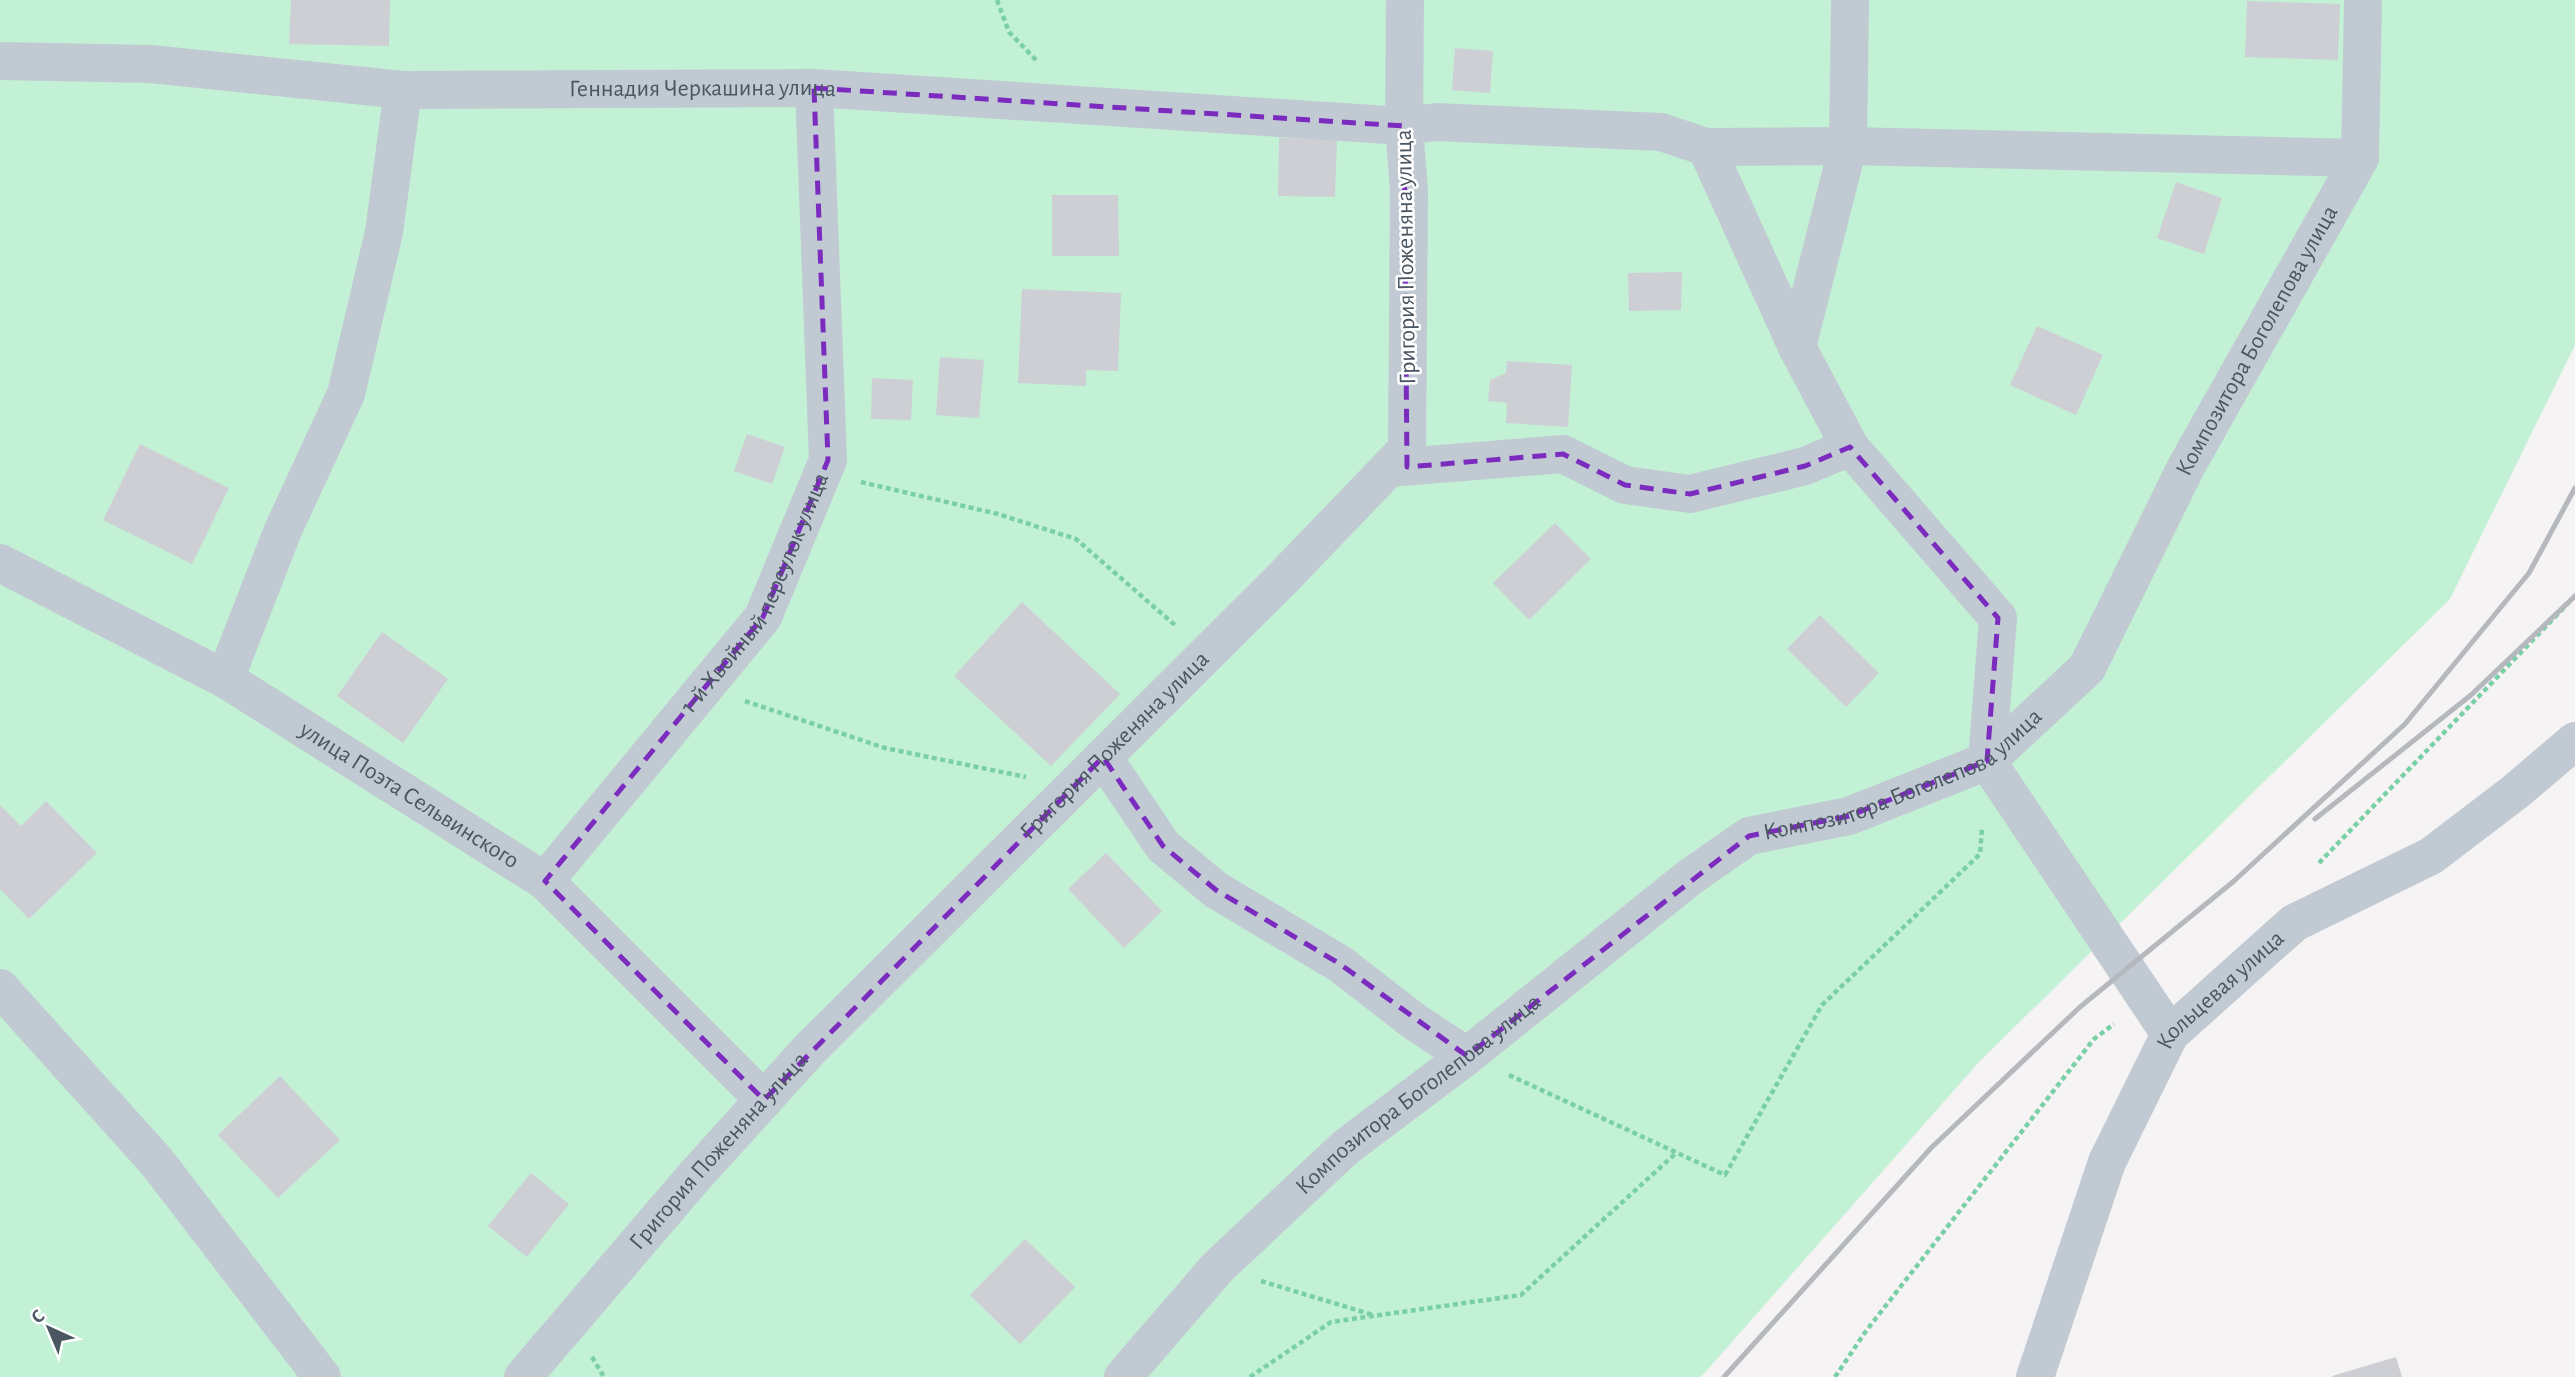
<svg xmlns="http://www.w3.org/2000/svg" width="2575" height="1377" viewBox="0 0 2575 1377" font-family="'Alegreya Sans',sans-serif">
	<style>
		.green { fill: #c3f1d5 }
		.building { fill: #cdcfd5 }
		.lines { fill: none; stroke-linecap: round; stroke-linejoin: round }
		.path { stroke: #7ad0a6; stroke-width: 4.5; stroke-dasharray: 5 3.5; stroke-linecap: butt }
		.minor { stroke: #c1cad2; stroke-width: 38 }
		.rail { stroke: #b5b8bd; stroke-width: 5 }
		.marked { fill: none; stroke: #7b2cbf; stroke-width: 5; stroke-dasharray: 14 9; stroke-linejoin: round }
		.labels { text-anchor: middle; dominant-baseline: central; stroke-width: 5; stroke-linejoin: round; paint-order: stroke }
		.street-label { font-size: 24px; fill: #4a5661; stroke: #fff }
	</style>
	<rect width="100%" height="100%" fill="#f5f3f3"/>
	<path class="green" d="M0,0H2575V345L2450,599L1979,1062L1701,1377H0Z"/>
	<path class="building" d="M291,0H390L389,46L289,44Z
		M2247,1L2340,4L2338,60L2245,57Z
		M1455,48L1493,51L1490,93L1452,90Z
		M1279,138L1337,139L1335,197L1278,196Z
		M2176,182L2222,198L2204,254L2157,238Z
		M1052,195H1118L1119,256H1052Z
		M1682,272L1681,310L1629,311L1628,273Z
		M1022,289L1121,293L1118,371L1086,370V386L1018,383Z
		M2037,326L2103,355L2076,415L2010,385Z
		M940,357L984,360L979,418L936,415Z
		M1507,361L1572,365L1568,427L1506,423L1507,403L1488,401L1490,380L1506,373Z
		M872,378L913,380L911,420L871,419Z
		M747,434L785,447L772,484L734,471Z
		M140,444L229,488L192,564L103,520Z
		M1555,523L1591,559L1529,620L1493,583Z
		M1022,602L1120,694L1051,766L954,676Z
		M1820,615L1879,673L1846,707L1787,649Z
		M382,632L448,679L403,743L337,696Z
		M46,801L97,853L29,919L0,889V805L21,826Z
		M1106,853L1162,911L1124,948L1068,889Z
		M280,1076L340,1140L278,1198L218,1135Z
		M531,1173L569,1204L527,1257L488,1226Z
		M1025,1239L1075,1287L1020,1344L970,1295Z
		M2396,1357L2402,1377H2332V1376Z"/>
	<g class="lines">
		<path class="path" d="M997,0L1009,32L1037,61
			M861,482L998,514L1076,539L1176,626
			M745,701L885,748L1026,777
			M2319,863L2575,596
			M1509,1075L1725,1175L1822,1005L1980,854L1982,828
			M1261,1281L1373,1315
			M592,1357L604,1377
			M1250,1377L1331,1322L1521,1295L1676,1153
			M1835,1377L1866,1331L2094,1039L2114,1024"/>
		<g class="minor">
			<path id="s1" d="M0,61L151,64L403,90L814,88L1404,126L1436,122L1661,132L1706,147L1797,347L1850,447L1998,618L1987,761L2170,1034"/>
			<path d="M1706,147L1848,146L2360,158"/>
			<path d="M1797,347L1848,146L1850,0"/>
			<path d="M1389,468L1563,454L1625,485L1690,494L1805,466L1850,447"/>
			<path id="s2" d="M0,563L225,679L545,881L764,1100"/>
			<path d="M225,679L283,530L346,394L384,232L403,90"/>
			<path d="M1103,757L1163,846L1216,890L1340,964L1415,1022L1467,1056"/>
			<path id="s3" d="M545,881L763,617L828,460L814,88"/>
			<path d="M0,988L156,1161L322,1377"/>
			<path id="s4" d="M523,1377L693,1178L809,1050L1283,578L1407,449L1409,191L1404,126L1405,0"/>
			<path id="s5" d="M1123,1377L1217,1268L1346,1147L1467,1056L1690,877L1749,836L1849,816L1987,761L2087,668L2186,467L2360,158L2363,0"/>
			<path id="s6" d="M2035,1377L2107,1162L2170,1034L2294,923L2431,856L2515,792L2575,741"/>
		</g>
		<path class="rail" d="M2315,819L2471,695L2575,596
			M1724,1377L1931,1148L2080,1007L2234,881L2405,724L2529,573L2575,488"/>
	</g>
	<path class="marked" d="M814,88L1404,126L1407,467L1563,454L1625,485L1690,494L1805,466L1850,447L1998,618L1987,761L1849,816L1749,836L1467,1056L1340,964L1216,890L1163,846L1103,757L764,1100L545,881L763,617L828,460Z"/>
	<g class="labels">
		<g class="street-label">
			<text stroke="none"><textPath href="#s1" startOffset="704">Геннадия Черкашина улица</textPath></text>
			<text transform="translate(1406 257) rotate(-91)">Григория Поженяна улица</text>
			<text stroke="none"><textPath href="#s5" startOffset="1586">Композитора Боголепова улица</textPath></text>
			<text stroke="none"><textPath href="#s3" startOffset="359">1-й Хвойный переулок улица</textPath></text>
			<text stroke="none"><textPath href="#s4" startOffset="866">Григория Поженяна улица</textPath></text>
			<text stroke="none"><textPath href="#s5" startOffset="998">Композитора Боголепова улица</textPath></text>
			<text stroke="none"><textPath href="#s2" startOffset="471">улица Поэта Сельвинского</textPath></text>
			<text stroke="none"><textPath href="#s6" startOffset="436">Кольцевая улица</textPath></text>
			<text stroke="none"><textPath href="#s5" startOffset="410">Композитора Боголепова улица</textPath></text>
			<text stroke="none"><textPath href="#s4" startOffset="299">Григория Поженяна улица</textPath></text>
		</g>
	</g>
	<g transform="translate(49 1328) rotate(316)" stroke="#ffffff" stroke-width="5" paint-order="stroke">
	<path d="M0-5L12 26L0 18L-12 26Z" fill="#4a5661"/>
	<text y="-10" font-size="19" font-weight="bold" text-anchor="middle" fill="#4a5661">С</text>
	</g>
</svg>
